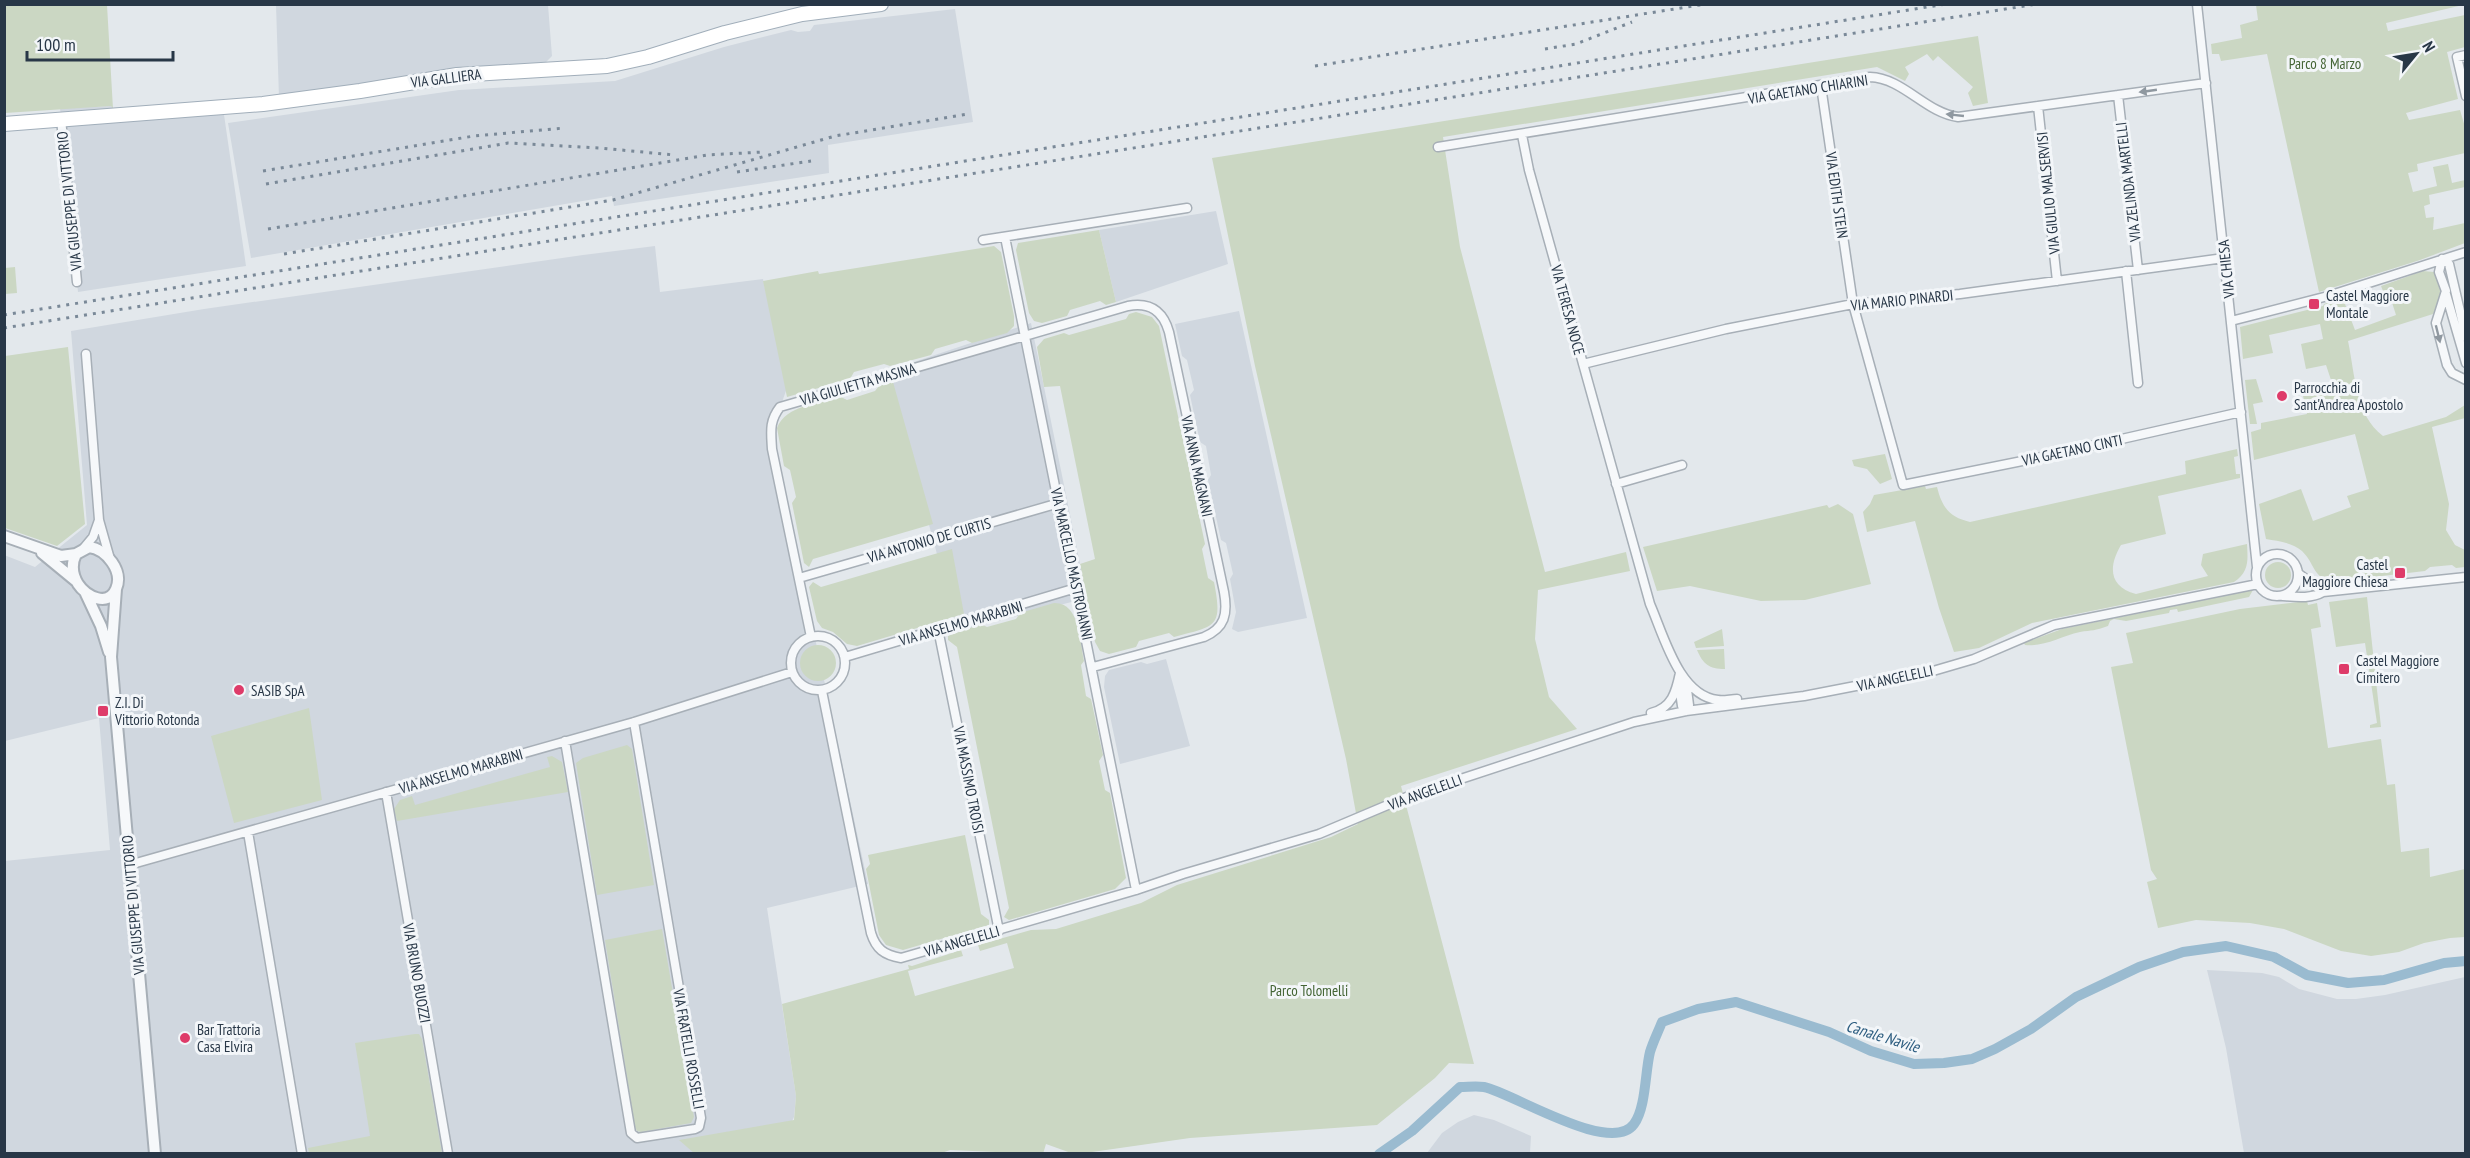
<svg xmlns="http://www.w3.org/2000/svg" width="2470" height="1158" viewBox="0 0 2470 1158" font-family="'PT Sans Narrow',sans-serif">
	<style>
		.built { fill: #d0d7df }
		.green { fill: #cbd7c3 }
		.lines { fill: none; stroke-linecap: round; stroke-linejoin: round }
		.canal { stroke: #9abbd0; stroke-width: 10 }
		.minor-casing { stroke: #a7afb7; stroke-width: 11 }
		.tertiary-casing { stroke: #a7afb7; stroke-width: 14 }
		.primary-casing { stroke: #a1aeba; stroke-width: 16 }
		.minor { stroke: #f6f8fa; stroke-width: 8 }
		.tertiary { stroke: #f6f8fa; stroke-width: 10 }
		.primary { stroke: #fff; stroke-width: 14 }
		.rail { stroke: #7a8998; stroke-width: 3; stroke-dasharray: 3 6; stroke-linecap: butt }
		.oneway { fill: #8f98a0 }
		.poi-dot { fill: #de3b69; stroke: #f3f6f9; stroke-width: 2 }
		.labels { text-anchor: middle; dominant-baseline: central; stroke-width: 6; stroke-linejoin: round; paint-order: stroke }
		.park-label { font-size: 15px; fill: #436434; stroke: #f3f6f9 }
		.street-label { font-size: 15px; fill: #283747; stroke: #f3f6f9 }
		.poi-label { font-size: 15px; fill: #283747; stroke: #f3f6f9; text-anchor: start }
		.water-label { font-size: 16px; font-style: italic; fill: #2d5d80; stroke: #f3f6f9 }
	</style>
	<rect width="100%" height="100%" fill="#e3e8ec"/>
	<path class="built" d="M276,5H548L552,56L541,67L279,98Z
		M955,9L973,122L828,145L829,173L614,206L612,196L251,258L228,123L459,90L615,81L724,47L791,30L798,32L810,31L814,25Z
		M222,101L246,266L78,292L60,108L111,106L113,108Z
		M1216,211L1228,264L1116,302L1099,230Z
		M655,246L660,292L763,279L787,388L776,419V457L868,884L767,908L796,1096L794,1117L781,1145L780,1153H5V861L110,850L99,718L5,741L4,555L35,567L87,525L71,331L204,309L583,255Z
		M1239,311L1307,618L1238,632L1232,629L1236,612L1230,579L1233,574L1226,543L1221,540L1208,480L1211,475L1206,446L1200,442L1190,395L1194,390L1187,360L1182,356L1175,324Z
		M1031,323L1087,598L958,631L887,371Z
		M1166,659L1190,746L1120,764L1104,687L1105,676L1109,670L1141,662L1147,664Z
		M2207,970L2262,973L2279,977L2299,989L2337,999H2356L2385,995L2465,977V1153H2244L2226,1048Z
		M1474,1115L1494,1120L1531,1136L1530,1153H1427L1442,1133L1458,1122Z"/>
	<path class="green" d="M5,4L107,5L113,109L111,106L5,113Z
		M2256,5H2463L2386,23L2388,31L2465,15V47L2447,52L2458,99L2406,113L2409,120L2460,110L2465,127V153L2417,164L2418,171L2408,173L2413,192L2437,186L2433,167L2448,164L2452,183L2465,180V187L2429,195L2430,204L2424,206L2426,218L2434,217L2433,230L2465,223V243L2420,260L2319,292L2267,54L2221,61L2219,54H2212L2211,44L2242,38L2240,25L2258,20Z
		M1978,36L1988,103L1973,106L1968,93L1973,87L1938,56L1933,61L1927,54L1905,67L1909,74L1905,81L1877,67L1443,137L1460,247L1545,572L1626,552L1630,571L1538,590L1535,639L1549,697L1577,729L1401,786L1474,1064L1449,1063L1435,1078L1377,1125L1190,1138L1078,1154L1071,1153L1046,1144L1043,1154L950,1150L939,1154H695L679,1140L794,1120L796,1096L782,1004L909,969L908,965L912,966L961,950L963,956L908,971L915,996L1014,968L1007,943L980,951L978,945L1031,930L1056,929L1141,903L1177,885L1331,837L1358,824L1346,759L1255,366L1212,158Z
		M1099,230L1116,302L1106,305L1100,301L1070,310L1067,316L1042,323L1034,321L1029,313L1016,250L1018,243Z
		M994,246L1001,252L1014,316V326L1007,333L972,343L966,340L935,349L931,355L890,366L884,364L854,372L850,379L787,397L763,281L818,271L819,274Z
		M15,267L17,293L5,294V268Z
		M2423,271L2434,272C2444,288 2442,298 2433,314L2348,341C2355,374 2355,415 2383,436L2446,417L2465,405V418L2432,427L2449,504L2446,530L2455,545L2465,550V567L2456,568L2452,565L2430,567L2425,571L2330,582C2312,575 2315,564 2302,551C2293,543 2278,541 2266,539L2259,504L2301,489L2313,521L2351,507L2347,496L2369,489L2355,434L2254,460L2251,432L2261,429V423L2307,414L2302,391L2332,383L2326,365L2306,369L2301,344L2323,339L2320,324L2269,335L2273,353L2243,359L2240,327L2323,306L2324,304L2368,290L2370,295L2345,304L2355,330L2396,315L2388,290L2383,291L2381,286Z
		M1136,312L1152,317L1159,326L1205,544L1202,549L1208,578L1214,582C1223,628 1216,626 1174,637L1169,633L1139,641L1136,647L1109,654L1100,651L1095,642L1080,564L1095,559L1060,386L1044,387L1037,347L1044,339L1064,333L1069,335L1126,319L1129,314Z
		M68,347L85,524L57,546L5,528V356Z
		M2256,379L2263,402L2253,404L2257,424H2250L2245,380Z
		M893,382L933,524L813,559L809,567L804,563L792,503L796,497L790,470L784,466L777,428C786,405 820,403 841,397L847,400L875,391L879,386Z
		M2237,449L2238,456L2234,457L2236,474H2240V478L2158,496L2166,534L2121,545C2108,567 2109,587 2136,594L2208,576L2201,565L2203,554L2247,544C2248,561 2249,572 2234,582L2032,623L1979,648L1954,652L1939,608L1915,521L1867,532L1863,512L1870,504L1874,495L1925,486L1926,489L1937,487C1942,507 1949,517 1970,522L2186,474L2185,461Z
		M1885,454L1892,479L1880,484L1867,469L1854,466L1852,460Z
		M1838,504L1853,514L1871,584L1805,600L1761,601L1690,586L1657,591L1643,547L1827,505L1829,508Z
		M952,549L964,614L857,646L847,644L833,632L822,628L817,621L809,587L813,582L821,587Z
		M2265 575a13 13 0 1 1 26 0a13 13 0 1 1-26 0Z
		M2253,590L2249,597L2178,612L2177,609L2170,610L2169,613L2126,621L2114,619L2110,621L2108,626C2095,631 2092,630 2080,632C2061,636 2045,647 2025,645L2024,643L2062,629Z
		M2367,597L2381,727L2370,728V725L2377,723L2365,643L2336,647L2329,602Z
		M2307,601L2308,605L2317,603L2321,627L2311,629L2328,748L2381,739L2387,785L2395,784L2401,852L2429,848L2430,877L2465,869V937L2450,938L2424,943L2399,952L2371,956L2341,951L2284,929L2250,923L2196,920L2158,928L2147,882L2157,879L2151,870L2111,667L2133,663L2126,633L2240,609Z
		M1054,603C1080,602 1080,642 1084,661L1081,665L1086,696L1091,699L1103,755L1099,761L1105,790L1110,793L1126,878L1115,889L1009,920L1004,917L1009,908L957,647L948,640V636L981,624L987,627L1016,619L1020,613Z
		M1722,629L1724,646L1696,648L1694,642Z
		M800 663a18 18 0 1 1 36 0a18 18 0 1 1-36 0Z
		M1724,649L1725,669C1709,669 1703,664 1697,650Z
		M309,708L322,800L234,823L211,736Z
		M627,745L632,749L654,885L597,895L576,763L583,758Z
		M552,756L562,762L568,792L397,821L394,809L400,800L412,796L415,805L550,767L547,757Z
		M965,835L981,914L989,920V925L903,950L886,945L879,935L866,869L870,864L868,855Z
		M662,929L694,1117L691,1123L641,1132L637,1131L635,1127L605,940Z
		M415,1034H419L422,1039L442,1153H309L308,1148L370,1136L355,1043Z"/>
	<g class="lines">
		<path class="canal" d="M1379,1154L1412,1131L1460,1087C1468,1087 1476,1086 1484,1087C1513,1093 1611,1156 1634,1124C1646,1108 1645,1072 1650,1052C1653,1042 1658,1032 1662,1022L1698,1009L1736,1002L1829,1032L1871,1051L1914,1064L1944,1063L1972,1059L1995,1049L2031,1029L2076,997L2139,967L2183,952L2226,946L2274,957L2307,975L2348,983L2384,980L2444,963L2466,961"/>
		<g class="minor-casing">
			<path id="minor" d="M2197,4L2257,567
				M2466,55L2457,57L2466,96
				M1821,86L1853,304L1903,485L2042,457L2241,412
				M2118,95L2138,270
				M2038,106L2057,281
				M61,119L77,282
				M1522,135L1529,170L1650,604C1664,636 1679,696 1718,700C1724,701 1731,699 1737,699
				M1438,147L1870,77C1903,78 1926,113 1958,117L2206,83
				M1005,237L1136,890
				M983,240L1187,208
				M2126,271L2138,383
				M2446,294L2466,363
				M2231,321L2328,296L2466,252
				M2466,337L2449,264L2442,259L2439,272L2446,291L2436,323L2447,365L2452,373L2466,380
				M86,354L99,520L110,559
				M1583,364L1726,329L1853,304L1960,294L2224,258
				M1616,484L1682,465
				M83,549L93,537L99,520
				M2256 575a21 21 0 1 1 42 0a21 21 0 1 1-42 0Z
				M2299,574L2323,592
				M799,578L1059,503
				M2283,596C2296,597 2311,599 2323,592L2466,577
				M938,629L999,931
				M791 663a27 27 0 1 1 54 0a27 27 0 1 1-54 0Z
				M811,637L772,449C771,432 769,421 780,407L1128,306C1150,302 1163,311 1169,332L1224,592C1228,614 1225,628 1204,637L1093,667
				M845,657L1076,588
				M1686,682L1689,705L1686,711
				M1679,685L1682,706L1686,711
				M822,691L871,933C876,949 884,955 901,958L1136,890L1183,874L1319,834L1409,796L1634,722L1686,711L1804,696L1933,671L1974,659L2054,625L2258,584
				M1651,713C1672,708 1676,692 1680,673
				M565,741L631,1133L637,1138L695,1129L699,1127L701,1118L634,722
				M386,792L448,1154
				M248,832L302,1154
				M129,865L634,722L792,672"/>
		</g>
		<g class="tertiary-casing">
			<path id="tertiary" d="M4,536L61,556L76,554
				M89,547C106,549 124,571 116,589C108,608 86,596 78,584C72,574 71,564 76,554Z
				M42,553L76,581
				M116,589L111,657L155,1154
				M86,594L101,626L109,652"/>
		</g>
		<g class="primary-casing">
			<path id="primary" d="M4,124L263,104L360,91L457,75L607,66L648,57L725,33L802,14L881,4"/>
		</g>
		<use href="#minor" class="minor"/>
		<use href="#tertiary" class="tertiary"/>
		<use href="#primary" class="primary"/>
		<path class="rail" d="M1545,49L1576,44L1632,22
			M1315,66L1706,4
			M263,171L474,136L564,128
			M737,172L811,161
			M266,184L508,143L600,148L674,155
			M268,229L707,155L763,152
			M284,254L613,200L835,136L968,114
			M4,315L1946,4
			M4,328L2037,4"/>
	</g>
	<defs><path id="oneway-solid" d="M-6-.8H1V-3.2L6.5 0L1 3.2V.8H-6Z" transform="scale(1.5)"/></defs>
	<g class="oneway">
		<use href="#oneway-solid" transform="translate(2148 91) rotate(172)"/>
		<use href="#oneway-solid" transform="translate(1955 115) rotate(-174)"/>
		<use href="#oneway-solid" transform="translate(2438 334) rotate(76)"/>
	</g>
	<g class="poi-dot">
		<rect x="2308" y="298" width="12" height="12" rx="3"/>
		<circle cx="2282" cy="396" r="6"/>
		<rect x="2394" y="567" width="12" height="12" rx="3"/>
		<rect x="2338" y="663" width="12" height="12" rx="3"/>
		<circle cx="239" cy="690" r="6"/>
		<rect x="97" y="705" width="12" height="12" rx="3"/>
		<circle cx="185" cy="1038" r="6"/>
	</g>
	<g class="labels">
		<g class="park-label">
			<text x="2325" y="63">Parco 8 Marzo</text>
			<text x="1309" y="990">Parco Tolomelli</text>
		</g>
		<g class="street-label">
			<text transform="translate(446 78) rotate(-7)">VIA GALLIERA</text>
			<text transform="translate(1808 89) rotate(-9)">VIA GAETANO CHIARINI</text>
			<text transform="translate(2128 182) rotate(-97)">VIA ZELINDA MARTELLI</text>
			<text transform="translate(2048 193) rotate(-96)">VIA GIULIO MALSERVISI</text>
			<text transform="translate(1837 195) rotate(82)">VIA EDITH STEIN</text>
			<text transform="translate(69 201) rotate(-96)">VIA GIUSEPPE DI VITTORIO</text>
			<text transform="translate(2226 269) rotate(-96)">VIA CHIESA</text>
			<text transform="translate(1902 300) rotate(-6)">VIA MARIO PINARDI</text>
			<text transform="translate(1568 310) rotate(75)">VIA TERESA NOCE</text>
			<text transform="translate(858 384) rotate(-16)">VIA GIULIETTA MASINA</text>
			<text transform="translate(2072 450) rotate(-12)">VIA GAETANO CINTI</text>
			<text transform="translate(1197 466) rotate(78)">VIA ANNA MAGNANI</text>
			<text transform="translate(929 540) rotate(-16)">VIA ANTONIO DE CURTIS</text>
			<text transform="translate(1072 564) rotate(78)">VIA MARCELLO MASTROIANNI</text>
			<text transform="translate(961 623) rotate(-16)">VIA ANSELMO MARABINI</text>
			<text transform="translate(1895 678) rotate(-12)">VIA ANGELELLI</text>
			<text transform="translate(461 771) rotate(-16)">VIA ANSELMO MARABINI</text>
			<text transform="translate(969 780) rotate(79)">VIA MASSIMO TROISI</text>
			<text transform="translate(1425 792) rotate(-20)">VIA ANGELELLI</text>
			<text transform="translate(133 905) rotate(-95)">VIA GIUSEPPE DI VITTORIO</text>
			<text transform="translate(962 941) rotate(-16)">VIA ANGELELLI</text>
			<text transform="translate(417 973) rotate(80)">VIA BRUNO BUOZZI</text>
			<text transform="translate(689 1049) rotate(80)">VIA FRATELLI ROSSELLI</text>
		</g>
		<g class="poi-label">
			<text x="2326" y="295">Castel Maggiore<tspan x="2326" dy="17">Montale</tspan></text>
			<text x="2294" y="387">Parrocchia di<tspan x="2294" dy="17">Sant'Andrea Apostolo</tspan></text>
			<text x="2388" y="564" text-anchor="end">Castel<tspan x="2388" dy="17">Maggiore Chiesa</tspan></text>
			<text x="2356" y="660">Castel Maggiore<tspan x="2356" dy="17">Cimitero</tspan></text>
			<text x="251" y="690">SASIB SpA</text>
			<text x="115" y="702">Z.I. Di<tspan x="115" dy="17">Vittorio Rotonda</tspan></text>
			<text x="197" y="1029">Bar Trattoria<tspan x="197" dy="17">Casa Elvira</tspan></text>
		</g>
		<g class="water-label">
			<text transform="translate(1883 1036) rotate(17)">Canale Navile</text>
		</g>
	</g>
	<rect width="2470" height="1158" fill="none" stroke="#283747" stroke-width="12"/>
	<g transform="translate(2416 54) rotate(60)" stroke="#f3f6f9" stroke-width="4.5" paint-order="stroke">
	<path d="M0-4.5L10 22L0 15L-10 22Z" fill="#283747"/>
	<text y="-9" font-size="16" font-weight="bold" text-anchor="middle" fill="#283747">N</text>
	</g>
	<path d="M27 51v9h146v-9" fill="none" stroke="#283747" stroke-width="3"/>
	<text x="36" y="51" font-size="18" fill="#283747" stroke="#f3f6f9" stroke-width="4.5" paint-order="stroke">100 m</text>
</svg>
